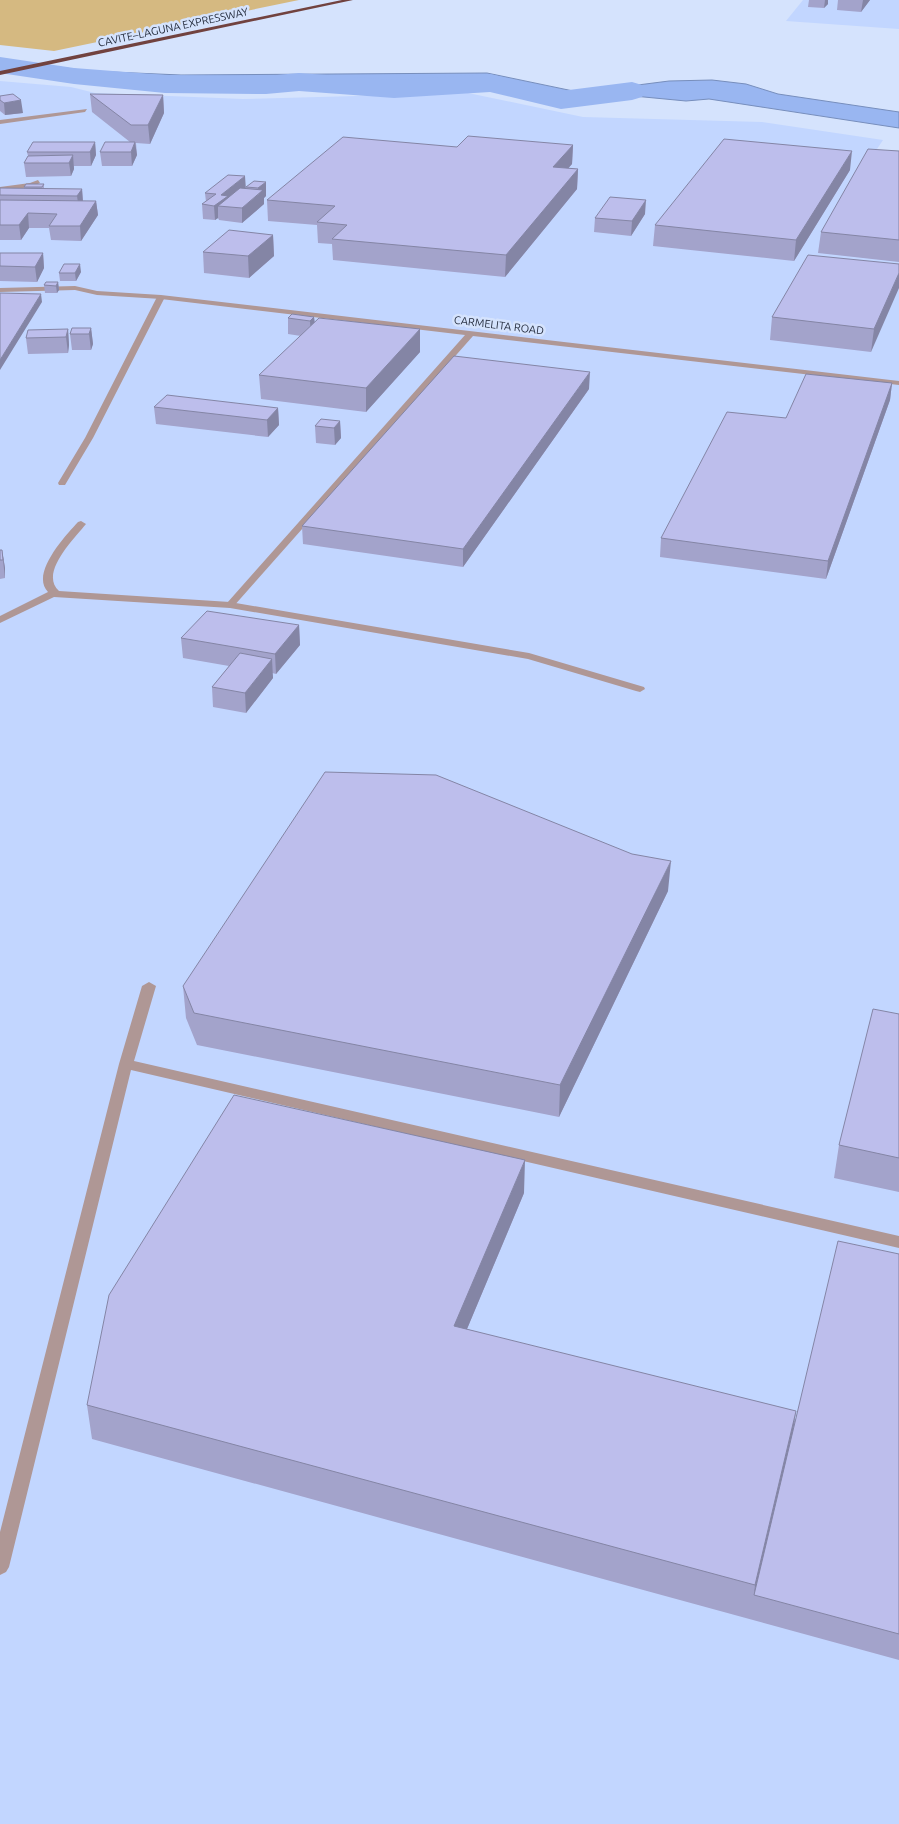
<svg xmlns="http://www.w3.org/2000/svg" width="899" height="1824" viewBox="0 0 899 1824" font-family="Ubuntu,sans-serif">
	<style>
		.built { fill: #c2d6ff }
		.green { fill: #d5b981 }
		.water { fill: #99b6f1; stroke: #778ebc }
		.pier { fill: #d5e3fd }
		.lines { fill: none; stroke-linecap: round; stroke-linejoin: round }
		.river { fill: #99b6f1; fill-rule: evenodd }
		.service { fill: #af9795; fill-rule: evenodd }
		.minor { fill: #af9795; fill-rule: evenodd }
		.motorway { fill: #71423f; fill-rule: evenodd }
		.wall { fill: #a3a3cb }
		.shaded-wall { fill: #8485a5 }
		.building { fill: #bdbeec; stroke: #8485a5 }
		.labels { text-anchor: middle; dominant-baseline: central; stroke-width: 5; stroke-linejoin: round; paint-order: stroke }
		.far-street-label { font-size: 11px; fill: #272f40; stroke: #d5e3fd }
	</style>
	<rect width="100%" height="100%" fill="#d5e3fd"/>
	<path class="built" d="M803,0H899V29L786,21Z
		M0,81L71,87L95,93L243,99L468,93L583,117L762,122L883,140L869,161L899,164V1824H0Z"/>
	<path class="green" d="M0,0H299L54,51L0,45Z"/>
	<path class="water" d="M0,59L88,71L181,75L487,73L578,92L610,91L622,87L669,81L712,80L746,84L778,94L899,112V128L709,99L686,101L623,95L599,102L564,107L545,102L543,93L516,84L389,81L266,85L165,84L74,76L0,65Z"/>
	<path class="pier" d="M19,59L57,64L24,71L0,68V63Z"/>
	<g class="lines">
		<path class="river" d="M0,57L74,68L165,75L266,76L299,73L394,80L490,74L561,91L632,82L642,85L646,91L642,97L632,100L561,109L490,92L394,98L299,91L266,94L165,93L74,84L0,73Z"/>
		<path class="service" d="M87,109L85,112L0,124V120Z
			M38,180L40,183L31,187L0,191V187L30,183Z
			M158,295L165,297L93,438L65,485H59L58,483L85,438Z
			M81,521L86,524C74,539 39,573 59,591L230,602L529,653L644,687L645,689L640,692L636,691L528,659L230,608L54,597L0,623V616L48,592C30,574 65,536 78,522Z
			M149,982L156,986L134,1061L899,1236V1248L131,1070L9,1567L6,1572L0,1575V1532L119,1064L142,986Z"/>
		<path class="minor" d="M75,286L97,291L161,295L899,381V385L473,336L233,607L230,608L225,605L227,603L465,335L161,299L97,295L75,290L0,292V288Z"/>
		<path class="motorway" d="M342,0H353L0,75V71Z"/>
	</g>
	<path class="wall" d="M809,0H828V4L824,8L808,7Z
		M838,0H870L861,12L837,10Z
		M90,94L163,95L164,113L150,144L136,143L137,155L132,166H102L100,152L130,142L92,112Z
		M0,96L23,113L5,115L0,111Z
		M95,142L96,155L91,166H74V169L71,176L26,177L24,163L28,156L27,152Z
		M573,145L572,164L568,168L578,169L577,189L505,277L333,260L332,244L318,243L317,225L268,221L267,200L457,147Z
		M899,151V262L818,253L821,232Z
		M850,170L794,261L653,246L655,225Z
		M266,182V196L264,198V204L242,223L219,220L218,218L215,220L203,219L202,204L206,202L205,193L247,189L246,187Z
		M44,184V189H82L83,201H96L98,215L81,241L51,240L49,228H29L21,240H0V188L24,189V187Z
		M645,214L631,236L594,232L595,218Z
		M273,235L274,256L249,278L204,273L203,252Z
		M0,253H43L44,268L37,282L0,281Z
		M899,264L871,352L770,340L772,317Z
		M81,272L76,281H60L59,273Z
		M58,282L59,290L57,293H45L44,285Z
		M314,317L315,322L420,352L366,412L261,399L259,375L301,336L288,334V318Z
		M91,328L93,344L91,350H72L70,334Z
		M68,329L69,345L68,353L28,354L26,338Z
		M892,383L890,400L826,579L660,557L661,538Z
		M589,389L463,567L303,544L302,526Z
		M154,407L278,408L279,425L268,437L156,424Z
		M340,421L341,438L335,445L316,443L315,426Z
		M0,550H2L5,568V578L0,579Z
		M299,625L300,645L276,674L272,673L273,678L246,713L213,707L212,687L229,666L183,658L181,638Z
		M668,891L559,1117L197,1045L186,1018L183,986Z
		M899,1014V1192L834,1178L839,1145Z
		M524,1193L467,1329L795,1421L899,1254V1660L92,1439L87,1405Z"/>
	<path class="shaded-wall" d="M825,0H828V4L824,8Z
		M863,0H870L861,12Z
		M163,95L164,113L150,144L148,125Z
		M21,100L23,113L5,115L4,103Z
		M95,142L96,155L91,166L90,152Z
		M135,142L137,155L132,166L131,152Z
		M573,145L572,164L552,187L553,167Z
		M852,151L850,170L794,261L796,240Z
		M73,155L74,169L71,176L69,163Z
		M578,169L577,189L505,277L506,255Z
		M245,176L246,190L218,206V218L215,220L214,206L221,195Z
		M266,182V196L264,198V204L242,223V208L259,194L258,188Z
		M82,189L83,203L79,210L77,196Z
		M646,200L645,214L631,236L632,221Z
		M96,201L98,215L81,241L80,226Z
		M28,213L29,228L21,240L19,225Z
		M273,235L274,256L249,278L248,256Z
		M43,253L44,268L37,282L35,267Z
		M80,264L81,272L76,281L75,273Z
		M899,273V288L871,352L874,329Z
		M58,282L59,290L57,293L56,286Z
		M41,294L42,302L0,370V360Z
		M314,317L315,333L311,337L310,321Z
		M91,328L93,344L91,350L89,334Z
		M68,329L69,345L68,353L66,337Z
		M420,329V352L366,412V388Z
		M590,372L589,389L463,567V549Z
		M892,383L890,400L826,579L828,561Z
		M278,408L279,425L268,437L267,420Z
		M340,421L341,438L335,445L334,428Z
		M2,550L5,568V578L3,560Z
		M299,625L300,645L276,674L275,654Z
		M272,659L273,678L246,713L245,693Z
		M671,861L668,891L559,1117L560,1085Z
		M525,1160L524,1193L454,1360V1326Z
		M796,1411L791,1445L754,1595L755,1585Z"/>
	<path class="building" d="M13,94L21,100L4,103L0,100V96Z
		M90,94L163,95L148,125H131Z
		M468,136L573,145L553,167L578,169L506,255L332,239L347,225L317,222L335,206L267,200L343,137L457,147Z
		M724,139L852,151L796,240L655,225Z
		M33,142H95L90,152H27Z
		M105,142H135L131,152H100Z
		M868,149L899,151V240L821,232Z
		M73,155L69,163H24L28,156Z
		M228,175L245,176L221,195L228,196L214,206L202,204L216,194L205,193Z
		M254,181L266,182L258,188L246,187Z
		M26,184H44L42,187H24Z
		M0,188L82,189L77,196L0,195Z
		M240,188L263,190L242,208L218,206Z
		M610,197L646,200L632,221L595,218Z
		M0,200L96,201L80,226H49L57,214L28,213L19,225H0Z
		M229,230L273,235L248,256L203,252Z
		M0,253H43L35,267L0,266Z
		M808,255L899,264V273L874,329L772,317Z
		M64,264H80L75,273H59Z
		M46,282H58L56,286L44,285Z
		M0,293L41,294L0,360Z
		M292,314L314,317L310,321L288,318Z
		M319,318L420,329L366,388L259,375Z
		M72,328H91L89,334H70Z
		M68,329L66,337L26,338L28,330Z
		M454,356L590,372L463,549L302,526Z
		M806,374L892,383L828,561L661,538L727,412L786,418Z
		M167,395L278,408L267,420L154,407Z
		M321,419L340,421L334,428L315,426Z
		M0,550H2L3,560H0Z
		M207,611L299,625L275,654L181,638Z
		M240,653L272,659L245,693L212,687Z
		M325,772L436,775L632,854L671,861L560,1085L194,1013L183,986Z
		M873,1009L899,1014V1158L839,1145Z
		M234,1095L525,1160L454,1326L796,1411L755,1585L87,1405L109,1295Z
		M838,1241L899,1254V1634L754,1595Z"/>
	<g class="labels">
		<g class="far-street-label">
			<text transform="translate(173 27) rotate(-12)">CAVITE–LAGUNA EXPRESSWAY</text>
			<text transform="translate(499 325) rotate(7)">CARMELITA ROAD</text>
		</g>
	</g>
</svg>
